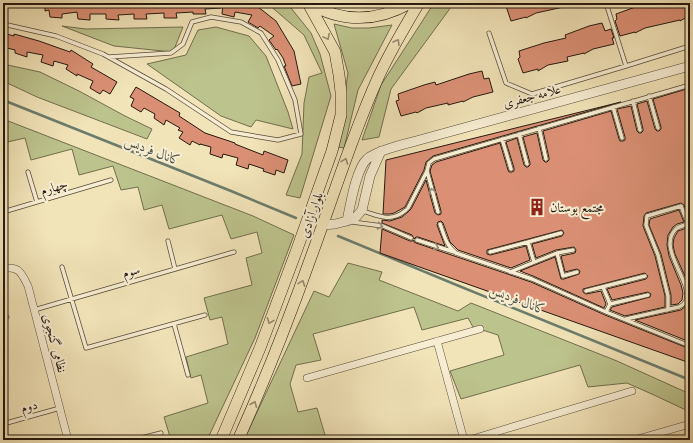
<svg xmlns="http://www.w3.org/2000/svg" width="693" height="443" viewBox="0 0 693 443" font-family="'EB Garamond',Amiri,serif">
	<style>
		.green { fill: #bdc38d; stroke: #716e4e }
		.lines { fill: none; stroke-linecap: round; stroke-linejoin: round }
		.stream { stroke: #6c7c6c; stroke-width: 2.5 }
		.building { fill: #db9075; stroke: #25180e }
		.service-casing { stroke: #584b39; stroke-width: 5 }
		.minor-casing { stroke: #584b39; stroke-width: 8 }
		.tertiary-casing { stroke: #584b39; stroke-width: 10 }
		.primary-casing { stroke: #25180e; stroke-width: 12 }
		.service { stroke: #f7edd2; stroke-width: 3.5 }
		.minor { stroke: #f7edd2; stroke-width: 7 }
		.tertiary { stroke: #f7edd2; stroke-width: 9 }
		.primary { stroke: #f2e4b9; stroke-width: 11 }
		.oneway { stroke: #96886c }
		.oneway2 { stroke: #988d7a }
		.labels { text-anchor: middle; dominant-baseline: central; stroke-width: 4; stroke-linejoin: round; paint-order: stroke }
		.street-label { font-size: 13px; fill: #25180e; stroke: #f7edd2 }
		.poi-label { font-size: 13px; fill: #25180e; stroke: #f7edd2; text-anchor: start }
		.water-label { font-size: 14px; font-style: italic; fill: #4f5245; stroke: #f7edd2 }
	</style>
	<rect width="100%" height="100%" fill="#f2e4b9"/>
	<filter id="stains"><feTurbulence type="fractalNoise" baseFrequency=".005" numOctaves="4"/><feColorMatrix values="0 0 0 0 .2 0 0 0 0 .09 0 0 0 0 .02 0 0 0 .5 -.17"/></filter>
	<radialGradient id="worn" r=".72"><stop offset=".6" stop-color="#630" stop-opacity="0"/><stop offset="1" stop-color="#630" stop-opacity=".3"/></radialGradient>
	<path class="green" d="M267,3H287L311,33L320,54L331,96L300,198L286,195L302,154L304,103L309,77L322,73L304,35Z
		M434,3H454L391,89L379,137L362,140L381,85Z
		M334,24L352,28H369L392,25L358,90L344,148L337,147L348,73Z
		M62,26L86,29L183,27L173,52L114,46Z
		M216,27L249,36L266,56L288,112L293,129L256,120L251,127L221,116L147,64L186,55L198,30Z
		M3,64L40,72L79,91L125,116L152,129L147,139L37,97L3,81Z
		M3,119L253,216L294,235L255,338L207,440H171L164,417L208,403L201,375L191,378L186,357L228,344L222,317L210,320L204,298L252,285L246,258L262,253L257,232L231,239L222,215L169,229L162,205L144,210L138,187L121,190L113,166L79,175L72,149L31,160L25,138L3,143Z
		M348,263L382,272L379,280L458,311L471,303L617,361L690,394V412L654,395L627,383L588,387L580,365L461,399L450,371L504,355L498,335L473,327L468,318L422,330L414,307L313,334L321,360L296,365L290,384L298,412L317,408L325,435L308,440H244L266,393L314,291L329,297Z"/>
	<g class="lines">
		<path class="stream" d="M3,100L231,191L296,218
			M338,236L459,286L690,380"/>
	</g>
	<path class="building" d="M45,3H221V8L205,9L206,14H193V12L176,13L177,18H164V13L146,14L147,19H134V14L118,15L119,20L106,19V14H90V20L78,19L77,12L62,14V18L50,17L49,10L45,11Z
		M223,3H253L276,21L294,51L301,84L292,86L284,66H286L283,58L277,49L276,50L269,40L274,36L260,26L258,28L248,22L252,15L235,12L234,17L222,14Z
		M510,3H567L568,6L536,13L526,18V17L511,21L506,6Z
		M651,3H690V17H687L680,21V20L645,28L635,33V32L620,36L615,21L617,19L616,14L641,5Z
		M602,23L605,31L611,29L614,38H612L614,44L593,49L584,54V53L567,57L568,61L548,65L538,71V69L523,73L518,59L520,57L519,51L544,43L566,38L565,35L589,26Z
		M3,33L14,36V34L39,41L70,52L71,50L93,64L91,67L117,82L110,94L103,90L100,94L90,88L93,81L77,74V76L66,69L68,65L54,61L53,66L41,62L43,55L27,52V57L15,53V50L3,47Z
		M482,71L484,79L489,78L493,92L473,97L463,102V101L448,105V103L426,108L417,113L416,112L401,116L396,101L399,100L398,94L424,85L435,82L436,85L469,74Z
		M136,87L180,113L179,116L205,133L235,143V144L263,155L264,151L288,160L284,173L276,170L275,175L263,171L264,169L249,164L248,169L236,165L238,158L223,154L222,158L210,154L211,147L200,144V145L192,141L190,145L179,138L183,132L178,130L180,128L166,120L164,125L154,118L155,114L144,108L141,112L131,106L134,99L130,97Z
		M690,88V220L684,205L681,203L646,213L644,216L643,226L655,256L665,296V307L625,316L610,310L612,307L650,297L651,294L648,292L612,300L607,289L646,279L648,276L645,273L583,289V292L586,294L601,291L606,304L604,308L533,276L520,271L555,257L561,279H564L579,274L580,271L577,269L565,272L561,256L575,253L576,250L574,247L556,250L536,258L532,244L562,236L564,233L562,230L487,250V254L490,255L526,246L530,260L511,268L458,250L450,242L443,223L441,221L438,222L437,225L445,246L418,237H416L414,239L412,235L382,223V220L390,221L402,217L408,212L411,209L426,180L435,213L438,215L441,214V211L430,171L432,165L436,162L500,143L508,170L509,172H512L514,171V168L506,142L517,138L524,165L526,167H528L530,165V163L523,137L537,133L543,160L545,162H547L549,160V158L543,131L611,111L619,139L620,141H623L625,140V137L617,109L631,106L637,131L639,133H641L643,131V129L637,104L647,101L655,129L657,131H659L661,129V127L653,99Z
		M621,102L433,156L426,162L424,170L405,207L394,213L390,214H383L386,160Z
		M679,210L684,222L677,224L673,227L668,235L667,245L669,256L681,285L683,293L682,300L678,304L671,305V295L661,254L649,225L650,219Z
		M690,227V293L688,283L675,254L673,245L674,238L678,231Z
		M382,229L410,241H412L414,240V242L416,243L531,282L605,315L690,349V363L380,253Z
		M690,293V342L635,320L681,310L689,303Z"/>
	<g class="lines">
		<g class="service-casing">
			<path id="service" d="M606,3L626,66
				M3,24L56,36L103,54L166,89L231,132L278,140L301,134L295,100L278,60L261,33L241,22L211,17L192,22L183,44L171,53L109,57
				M489,33L506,83L532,94L626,66L690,46
				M649,96L658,128
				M633,101L640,130
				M613,107L622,138
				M539,128L546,159
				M519,134L527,164
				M502,139L511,169
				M427,171L438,212
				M28,172L37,202
				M408,208L427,171L429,163L434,159L690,85
				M363,211C379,216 391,223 406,210
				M3,212L111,180
				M352,222L383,226L411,238
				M440,224C444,234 446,246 456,253L532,279L606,312L690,346
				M417,240L454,252
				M168,241L175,269
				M528,242L561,233
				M490,252L528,242L534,262
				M557,253L573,250
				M62,267L86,348L205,315
				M510,272L557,253L563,276L577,272
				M603,287L610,304
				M586,291L645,276
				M34,310L234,252
				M668,310V296L658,255L646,225L647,216L681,206L688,224
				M606,312L610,304L648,295
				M3,318L7,317
				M626,319L679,307C681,306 685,303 686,301C693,281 656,248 676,229C679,226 686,225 690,224
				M174,324L188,375
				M3,424L60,408
				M133,440L161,433"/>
		</g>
		<g class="minor-casing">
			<path id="minor" d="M3,269C19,265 22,274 28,286L68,440
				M437,341L464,440
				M307,378L480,329
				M469,440L632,391
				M634,440L690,424"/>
		</g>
		<g class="tertiary-casing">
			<path id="tertiary" d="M347,221C350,206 356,169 367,159C375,151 404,144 416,141L690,66
				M322,225L335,224L347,221L356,217L362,210L370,176L381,151"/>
		</g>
		<g class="primary-casing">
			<path id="primary" d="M309,3C342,23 377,22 410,3
				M221,440L260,348L296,252L332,151L341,115V92L339,75L335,52L308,3
				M238,440C265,380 289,319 311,257C333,198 351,138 377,80C389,53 404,28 419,3"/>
		</g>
		<use href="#service" class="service"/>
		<use href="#minor" class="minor"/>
		<use href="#tertiary" class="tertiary"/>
		<use href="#primary" class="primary"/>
	</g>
	<defs><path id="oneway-chevron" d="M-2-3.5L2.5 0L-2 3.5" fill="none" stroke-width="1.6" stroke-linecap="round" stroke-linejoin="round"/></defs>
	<g class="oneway">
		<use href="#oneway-chevron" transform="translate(327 37) rotate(62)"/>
		<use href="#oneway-chevron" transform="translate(397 42) rotate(-60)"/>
		<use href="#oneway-chevron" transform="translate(345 161) rotate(-70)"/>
		<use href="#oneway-chevron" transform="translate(302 283) rotate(-70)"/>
		<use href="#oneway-chevron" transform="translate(270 321) rotate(111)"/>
		<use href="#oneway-chevron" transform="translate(254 404) rotate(-67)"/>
	</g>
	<g class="oneway2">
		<use href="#oneway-chevron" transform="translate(432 191) rotate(-104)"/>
		<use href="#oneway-chevron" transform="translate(380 226) rotate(12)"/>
		<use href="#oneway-chevron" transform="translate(436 247) rotate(18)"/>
	</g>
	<defs>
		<g id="building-bare" transform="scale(1.38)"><path d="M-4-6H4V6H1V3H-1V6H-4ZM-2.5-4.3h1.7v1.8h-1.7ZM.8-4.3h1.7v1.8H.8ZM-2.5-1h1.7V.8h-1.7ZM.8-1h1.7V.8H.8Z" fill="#8f2418" stroke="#f7edd2" stroke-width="2.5" paint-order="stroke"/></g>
	</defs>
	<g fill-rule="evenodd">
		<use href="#building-bare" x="537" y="207"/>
	</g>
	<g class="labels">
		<g class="street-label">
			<text transform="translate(532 96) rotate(-15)">علامه جعفری</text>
			<text transform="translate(54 187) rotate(-17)">چهارم</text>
			<text transform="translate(311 215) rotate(-71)">بلوار آزادی</text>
			<text transform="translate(131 271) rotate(-16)">سوم</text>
			<text transform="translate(55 343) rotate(75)">نظامی گنجوی</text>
			<text transform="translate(29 406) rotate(-15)">دوم</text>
		</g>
		<g class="poi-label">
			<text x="550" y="207">مجتمع بوستان</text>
		</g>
		<g class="water-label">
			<text transform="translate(153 150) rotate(22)">کانال فردیس</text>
			<text transform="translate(518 299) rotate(22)">کانال فردیس</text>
		</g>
	</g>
	<rect width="693" height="443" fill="none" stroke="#f2e4b9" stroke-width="16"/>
	<rect x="4" y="4" width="685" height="435" fill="none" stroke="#25180e" stroke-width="2"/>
	<rect x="8" y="8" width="677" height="427" fill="none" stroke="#25180e"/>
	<rect width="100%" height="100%" filter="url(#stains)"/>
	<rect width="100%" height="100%" fill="url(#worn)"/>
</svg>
